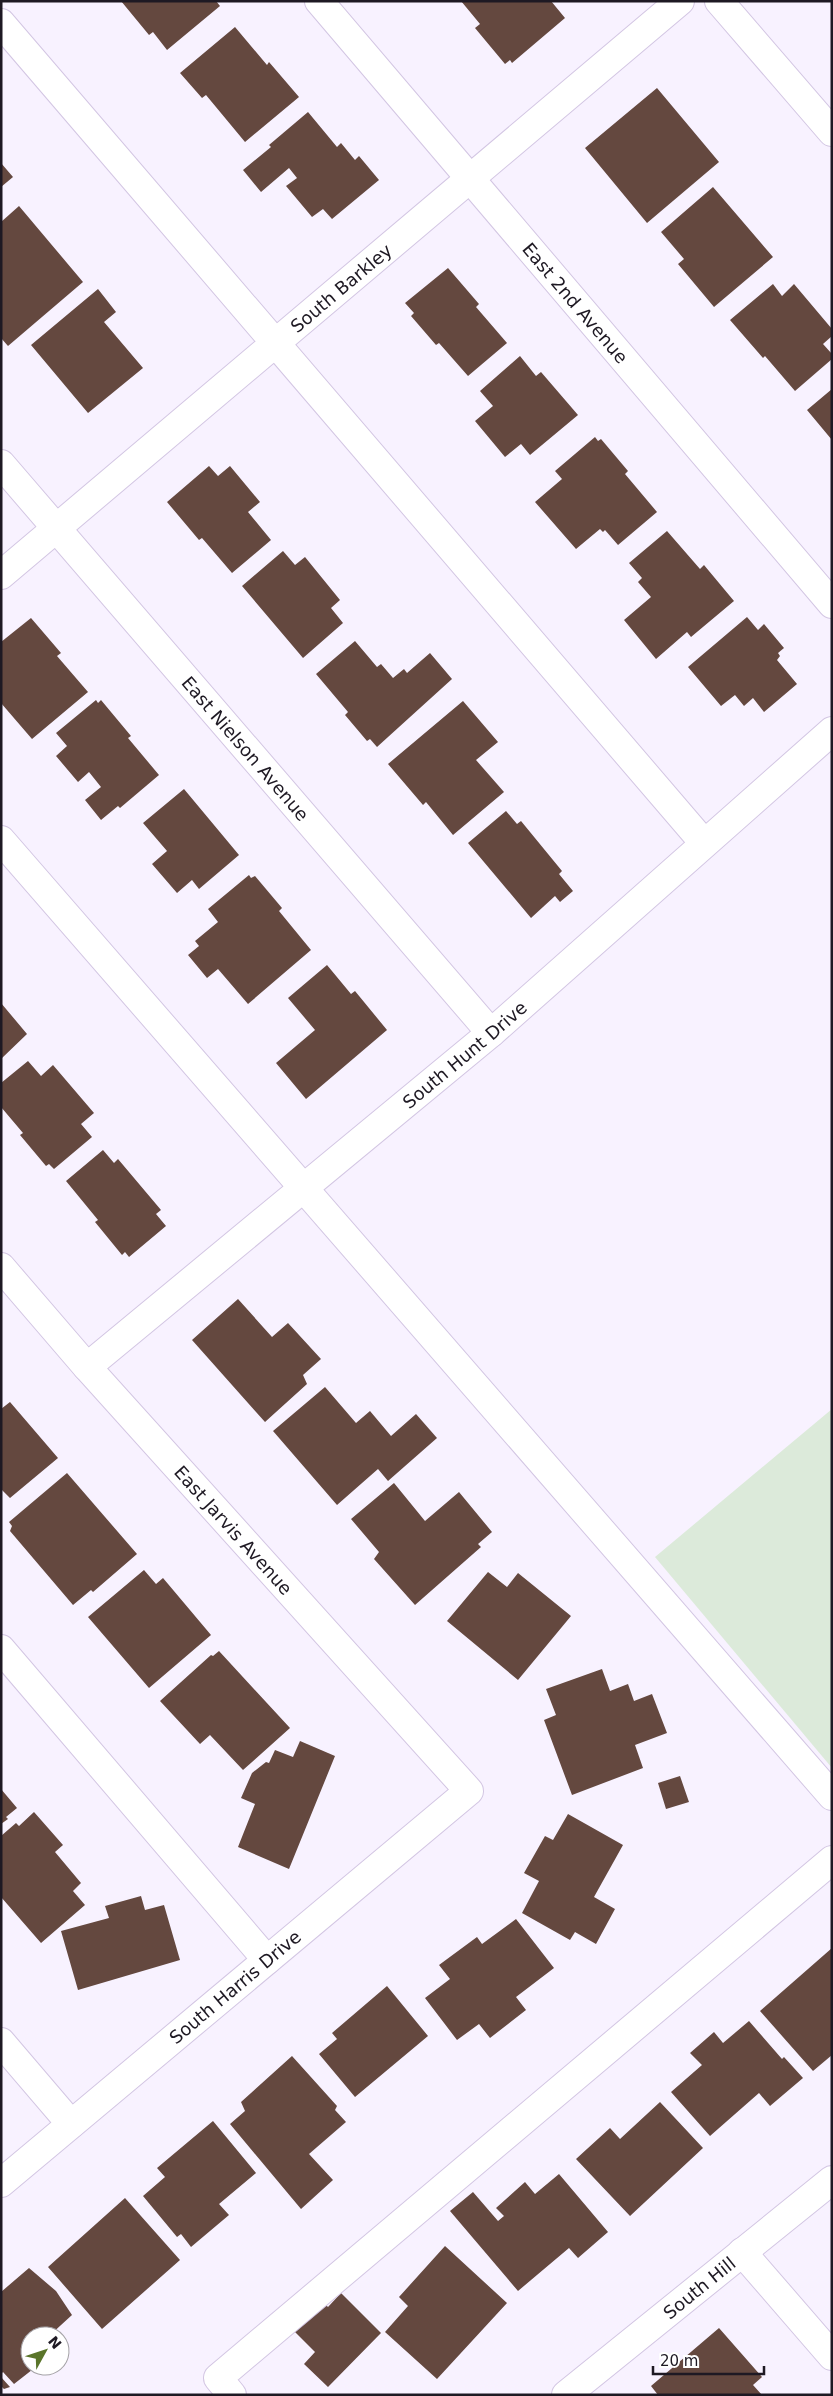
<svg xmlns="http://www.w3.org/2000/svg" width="833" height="2396" viewBox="0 0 833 2396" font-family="'DejaVu Sans',sans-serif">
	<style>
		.green { fill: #dceada }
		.building { fill: #64483f }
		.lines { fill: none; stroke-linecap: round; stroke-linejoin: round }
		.minor-casing { stroke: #d3c6e3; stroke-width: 30 }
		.minor { stroke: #fff; stroke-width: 28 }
		.labels { text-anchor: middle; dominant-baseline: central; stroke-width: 5; stroke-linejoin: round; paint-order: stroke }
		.street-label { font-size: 18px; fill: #1e1923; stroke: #fff }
	</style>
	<rect width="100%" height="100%" fill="#f8f2ff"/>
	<path class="green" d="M832,1409V1768L655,1557Z"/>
	<path class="building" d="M121,1H216L220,6L167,50L153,32L149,35Z
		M461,1H551L565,18L512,63L510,60L505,64L475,28L480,24Z
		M235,27L267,65L269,62L299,97L245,142L206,95L202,98L180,73Z
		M657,88L719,162L647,223L585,148Z
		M308,112L337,147L341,143L355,160L359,156L379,180L332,219L323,209L312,217L286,186L297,178L289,168L261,192L243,170L271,147L269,145Z
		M1,163L13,177L1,187Z
		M713,187L773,257L714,307L678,264L684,259L661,232Z
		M19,206L83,282L8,346L1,338V222Z
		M448,268L479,304L476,307L507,343L468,376L439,343L436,345L411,316L414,313L405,303Z
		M773,284L782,296L794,284L832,329V336L823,344L832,354V359L795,391L765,356L763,358L730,320Z
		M98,289L116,312L104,322L143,368L88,413L31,345Z
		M520,356L536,376L541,372L578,415L530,455L521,444L505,457L475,421L493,406L480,391Z
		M832,389V440L807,410Z
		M595,437L598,441L601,439L628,471L625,474L657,512L618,545L605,530L603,532L600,529L576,549L535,502L562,479L555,471Z
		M209,466L218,476L230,466L260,502L248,512L271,540L232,573L202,538L199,540L167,502Z
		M667,531L700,569L704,565L734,601L691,637L687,632L656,659L624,620L651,597L638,582L642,578L629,563Z
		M283,551L295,565L305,557L340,600L331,608L343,623L303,658L242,586Z
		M747,617L758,630L764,624L784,648L778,653L780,656L777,660L797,684L764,712L753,698L744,706L735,695L721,706L688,667Z
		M31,618L61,653L57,656L88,692L32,739L1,703V642Z
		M355,641L377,667L381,664L393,678L404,669L407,673L430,653L452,679L377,747L370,739L367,741L345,715L348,712L316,674Z
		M96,700L98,703L101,700L131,736L128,738L159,775L120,808L118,806L101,820L85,800L101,787L89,772L78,782L56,756L67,746L56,733Z
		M463,701L498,742L476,760L504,792L453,835L426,802L423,805L388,764Z
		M184,789L239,855L199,889L192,880L177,893L152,864L167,851L143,823Z
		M506,811L517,824L521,821L562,871L559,874L573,891L560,902L555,896L531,918L468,843Z
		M249,875L251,878L255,876L282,908L279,911L311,950L248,1004L218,969L207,978L188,955L199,946L195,941L218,922L208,909Z
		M327,965L351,994L355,991L387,1030L306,1099L276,1063L315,1030L288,998Z
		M1,1003L27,1034L1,1059Z
		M28,1061L41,1076L53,1065L94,1113L81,1124L92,1137L54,1169L49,1164L46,1166L20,1135L23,1133L1,1107V1083Z
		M103,1150L114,1163L118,1159L161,1210L156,1214L166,1226L129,1257L125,1252L122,1255L95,1222L98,1220L66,1181Z
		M238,1299L272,1337L288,1323L321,1359L303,1375L307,1384L265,1422L192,1340Z
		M325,1387L356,1423L370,1411L391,1436L416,1414L437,1438L388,1481L378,1469L337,1505L273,1431Z
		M10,1402L58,1458L10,1498L1,1489V1409Z
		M67,1473L137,1554L93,1592L91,1590L73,1605L10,1531L12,1526L9,1522Z
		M394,1483L425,1521L459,1492L492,1532L478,1544L481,1547L415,1605L374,1559L379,1552L351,1519Z
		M144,1570L156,1584L163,1578L211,1635L149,1688L88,1617Z
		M488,1572L507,1587L518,1573L571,1616L518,1680L447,1621Z
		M219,1651L290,1728L243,1770L210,1735L200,1744L160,1701L211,1655L213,1656Z
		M602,1669L610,1691L628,1684L634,1701L652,1694L667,1733L635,1745L643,1768L572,1795L544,1720L556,1715L546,1689Z
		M300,1741L335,1756L289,1869L238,1847L255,1804L241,1798L252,1773L266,1762L269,1763L275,1750L293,1757Z
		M680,1776L689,1802L666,1809L658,1783Z
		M1,1789L17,1808L6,1817L8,1819L1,1824Z
		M34,1812L63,1845L55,1852L81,1883L73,1891L85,1905L41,1943L1,1897V1836L16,1823L19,1826Z
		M568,1814L623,1845L594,1897L615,1909L596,1944L575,1932L570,1940L522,1913L539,1881L524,1873L545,1836L553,1840Z
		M141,1896L145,1910L164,1905L180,1960L78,1990L61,1931L109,1918L105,1906Z
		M516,1919L554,1968L516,1997L526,2010L490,2038L479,2024L457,2040L425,1998L450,1979L439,1965L477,1937L482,1944Z
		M832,1948V2055L813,2071L760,2011Z
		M387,1986L428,2036L355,2097L319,2054L337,2039L332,2033Z
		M749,2021L782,2059L784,2057L803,2078L770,2106L759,2093L710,2136L671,2092L702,2065L690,2053L714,2032L723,2043Z
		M292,2056L337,2106L335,2110L346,2122L309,2154L333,2180L301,2209L230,2124L245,2111L241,2102Z
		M660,2102L703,2148L630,2216L576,2159L610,2128L620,2139Z
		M213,2121L256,2173L219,2204L229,2215L191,2247L181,2234L177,2237L143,2196L165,2177L157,2168Z
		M559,2174L608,2232L578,2258L569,2248L518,2291L450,2211L473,2192L498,2221L504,2216L496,2208L525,2182L535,2194Z
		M125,2198L180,2260L102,2329L48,2267Z
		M445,2246L507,2303L437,2379L385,2332L408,2306L399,2297Z
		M29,2268L56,2291L72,2315L49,2336H30V2366H37L14,2384L3,2372L1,2374V2292Z
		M341,2293L381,2333L328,2387L304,2364L315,2352L294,2331L323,2302L328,2307Z
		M719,2328L762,2377L753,2385L762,2395H658L651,2386Z
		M1,2377L10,2387L4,2389L1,2386Z"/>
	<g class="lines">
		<g class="minor-casing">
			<g id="minor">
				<path id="s1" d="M319,1L832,604"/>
				<path d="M719,1L832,132"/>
				<path d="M1,23L704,843"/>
				<path id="s2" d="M1,464L491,1033"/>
				<path id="s3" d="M1,575L680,1"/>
				<path d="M1,840L832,1796"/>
				<path id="s4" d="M1,1267L87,1367L469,1791L1,2183"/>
				<path id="s5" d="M87,1367L491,1033L832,731"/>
				<path d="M1,1649L267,1960"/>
				<path d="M1,2042L71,2124"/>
				<path d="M742,2252L832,2356"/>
				<path d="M232,2395L218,2378L832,1860"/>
				<path id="s6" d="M566,2395L832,2180"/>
			</g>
		</g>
		<use href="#minor" class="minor"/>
	</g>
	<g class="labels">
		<g class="street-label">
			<text stroke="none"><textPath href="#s3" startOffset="445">South Barkley</textPath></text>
			<text stroke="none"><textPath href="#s1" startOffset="396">East 2nd Avenue</textPath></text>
			<text stroke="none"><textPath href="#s2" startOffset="375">East Nielson Avenue</textPath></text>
			<text stroke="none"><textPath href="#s5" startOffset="490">South Hunt Drive</textPath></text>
			<text stroke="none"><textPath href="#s4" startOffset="351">East Jarvis Avenue</textPath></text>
			<text transform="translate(235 1987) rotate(-40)">South Harris Drive</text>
			<text stroke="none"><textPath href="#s6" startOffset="171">South Hill</textPath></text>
		</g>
	</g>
	<rect width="833" height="2396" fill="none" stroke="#1e1923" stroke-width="5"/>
	<g transform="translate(45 2351) rotate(50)"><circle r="24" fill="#ffffff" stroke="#a5a3a7"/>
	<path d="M0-4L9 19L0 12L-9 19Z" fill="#5a752a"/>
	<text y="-8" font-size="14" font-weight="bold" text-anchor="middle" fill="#1e1923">N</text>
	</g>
	<path d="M653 2366v8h111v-8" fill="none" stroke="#1e1923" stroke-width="2.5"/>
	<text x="660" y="2366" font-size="15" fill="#1e1923" stroke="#ffffff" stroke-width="4" paint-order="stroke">20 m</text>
</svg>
